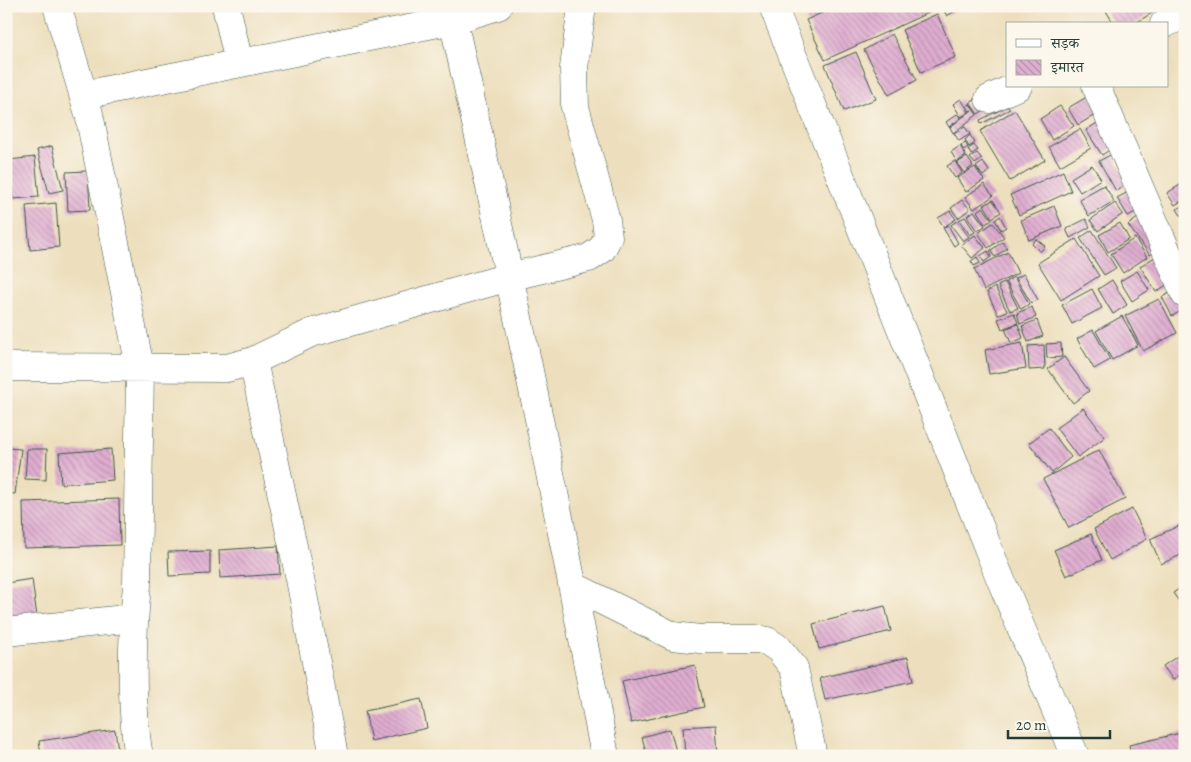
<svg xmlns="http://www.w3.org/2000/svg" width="1191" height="762" viewBox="0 0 1191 762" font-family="Alegreya,'Noto Serif Devanagari',serif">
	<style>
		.building { fill: url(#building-back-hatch) }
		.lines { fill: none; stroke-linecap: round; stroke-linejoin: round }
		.minor-casing { stroke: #3e5549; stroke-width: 29 }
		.minor { stroke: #fff; stroke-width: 28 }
	</style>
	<defs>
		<pattern id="building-back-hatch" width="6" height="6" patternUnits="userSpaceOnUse" patternTransform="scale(1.25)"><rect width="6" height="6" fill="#e0add1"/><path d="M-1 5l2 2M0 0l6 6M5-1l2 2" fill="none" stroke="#b58eaa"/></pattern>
	</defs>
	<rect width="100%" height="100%" fill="#fbf7ec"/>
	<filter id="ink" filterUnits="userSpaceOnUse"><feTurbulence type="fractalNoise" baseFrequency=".02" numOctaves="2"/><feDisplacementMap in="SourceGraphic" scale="10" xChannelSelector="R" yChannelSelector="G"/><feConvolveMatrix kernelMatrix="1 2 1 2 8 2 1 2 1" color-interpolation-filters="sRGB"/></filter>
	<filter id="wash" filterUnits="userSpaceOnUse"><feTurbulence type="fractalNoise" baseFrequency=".0096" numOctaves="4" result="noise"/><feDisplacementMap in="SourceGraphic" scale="20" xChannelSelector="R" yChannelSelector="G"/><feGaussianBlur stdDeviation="1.12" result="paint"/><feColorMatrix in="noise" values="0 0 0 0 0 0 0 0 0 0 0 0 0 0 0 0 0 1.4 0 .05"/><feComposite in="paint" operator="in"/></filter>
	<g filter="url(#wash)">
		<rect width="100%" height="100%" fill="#eddfbd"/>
		<g id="blocks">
			<path class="building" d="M837,6H928L930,12L825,60L806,20Z
				M941,6H963L947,16Z
				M1103,6H1163L1134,24H1114Z
				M937,14L956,57L921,72L902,30Z
				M892,34L917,80L889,95L864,50Z
				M856,52L876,99L844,111L825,65Z
				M1090,95L1100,112L1078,125L1068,108Z
				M978,98L992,105L978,114L970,103Z
				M961,99L969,112L961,117L953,104Z
				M970,104L977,115L953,133L950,127L972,110L970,111L967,106Z
				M1008,106L1010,109L981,124L980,120Z
				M1060,106L1074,126L1052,140L1040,119Z
				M1015,110L1045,160L1010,181L980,131Z
				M957,114L961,118L949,127L946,122Z
				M1102,120L1117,145L1102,155L1086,130Z
				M965,127L970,134L959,141L954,133Z
				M1080,129L1091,148L1060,166L1049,147Z
				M970,135L975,143L969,147L965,140Z
				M965,143L968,147L964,150L961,146Z
				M974,145L978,150L971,155L968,149Z
				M52,146L63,190L49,193L37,150Z
				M960,146L966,156L957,162L951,152Z
				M977,153L982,159L975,164L970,158Z
				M1112,154L1129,183L1116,191L1099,161Z
				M35,157L39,197L13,199L9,160Z
				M967,157L973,166L964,173L957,163Z
				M955,161L962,173L955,178L947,166Z
				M983,162L989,171L983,176L976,167Z
				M1092,165L1101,179L1080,192L1071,178Z
				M975,167L984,180L966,192L957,178Z
				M88,171L90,210L68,211L66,172Z
				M1063,171L1071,191L1019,215L1010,195Z
				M1185,182V199L1175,205L1167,193Z
				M984,184L993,196L974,209L965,197Z
				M1104,185L1114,201L1089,216L1079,199Z
				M1128,192L1139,210L1128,216L1117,198Z
				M962,200L970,209L958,218L951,208Z
				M993,200L1001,212L992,218L984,205Z
				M56,203L59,247L30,250L26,206Z
				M1115,203L1123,214L1098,231L1090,220Z
				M1185,204V222L1177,209Z
				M1054,206L1062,226L1029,240L1021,220Z
				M983,207L992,220L985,224L977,211Z
				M950,211L956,219L944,227L938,218Z
				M974,211L985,226L977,231L967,216Z
				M1000,216L1006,227L1001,230L995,220Z
				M965,217L975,232L970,235L959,220Z
				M1139,217L1161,248L1150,255L1128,225Z
				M1086,219L1090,227L1070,238L1066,229Z
				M957,221L969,237L963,241L951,225Z
				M993,223L1004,237L988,248L978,233Z
				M1120,223L1129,239L1108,252L1099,235Z
				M948,225L958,243L954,246L943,228Z
				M1092,230L1116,268L1104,275L1080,238Z
				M975,235L985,248L972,258L961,245Z
				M1135,238L1147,257L1123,273L1111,254Z
				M1036,239L1045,246L1040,252L1032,244Z
				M1076,239L1099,276L1061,300L1038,263Z
				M1002,242L1007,248L995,257L990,251Z
				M988,251L991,257L984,262L980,256Z
				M1008,252L1018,273L984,290L974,269Z
				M977,257L980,263L974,266L971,261Z
				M1155,257L1171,282L1156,292L1140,266Z
				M1137,271L1149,290L1132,301L1120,281Z
				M1024,274L1038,300L1031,303L1016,278Z
				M1014,277L1029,304L1021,309L1006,281Z
				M1112,280L1127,305L1113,314L1098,289Z
				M1005,282L1018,308L1010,311L998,286Z
				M995,287L1007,311L998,315L987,292Z
				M1092,289L1102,308L1072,324L1062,305Z
				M1176,290L1185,309L1172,316L1162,297Z
				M1159,299L1177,333L1143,351L1125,316Z
				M1032,307L1036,317L1020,324L1017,313Z
				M1014,313L1018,323L1002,329L998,319Z
				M1122,316L1138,345L1112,360L1096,331Z
				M1037,320L1043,336L1028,342L1022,326Z
				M1018,324L1023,338L1011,343L1005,329Z
				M1093,330L1110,360L1094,369L1077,339Z
				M1022,343L1026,368L989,374L985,350Z
				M1061,343L1062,357L1047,358L1046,344Z
				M1044,345L1045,369L1029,370L1028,346Z
				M1064,357L1089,391L1073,403L1048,369Z
				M1083,408L1105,437L1078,457L1056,428Z
				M1049,428L1071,457L1052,473L1029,443Z
				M6,448L21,449L15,494L6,493Z
				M27,449H47L46,480L25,479Z
				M111,449L113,480L61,484L59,453Z
				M1099,450L1125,499L1069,528L1043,479Z
				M119,499L120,545L24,548L23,502Z
				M1132,509L1147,539L1110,560L1094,529Z
				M1185,523V553L1161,564L1150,539Z
				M1091,534L1102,560L1066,576L1054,550Z
				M278,546L280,574L220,578L219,550Z
				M210,551V574L169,576L168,552Z
				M32,579L37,617L6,622V583Z
				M1185,585V610L1173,593Z
				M885,606L891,631L819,649L813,624Z
				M1185,651V672L1173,680L1163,666Z
				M908,657L913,681L825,700L820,678Z
				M695,665L704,707L631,723L622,681Z
				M421,699L427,728L371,741L365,711Z
				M716,725L718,756H685L683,727Z
				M670,729L677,755L647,756L642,737Z
				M115,730L119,756H41L39,741Z
				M1185,732V756H1131L1129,745Z"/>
		</g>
	</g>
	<g filter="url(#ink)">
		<use href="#blocks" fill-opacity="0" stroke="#3e5549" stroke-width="1"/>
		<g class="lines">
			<g class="minor-casing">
				<path id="minor" d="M57,6L89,114L140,367L137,585C132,635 130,706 139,756
					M226,6L239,63
					M498,6L453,20C508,264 559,509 605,756
					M773,6L998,573L1075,756
					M1164,24L1185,14
					M1096,86L1185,294
					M83,95L453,20
					M989,99L1018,86
					M253,361L300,579L334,756
					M6,367L227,368L253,361L311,333L509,277L589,258L602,249L608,237L606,220L575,107L574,68L582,6
					M573,586L673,636L700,639H757L767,641L779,649L794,668L813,756
					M6,632L134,618"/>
			</g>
			<use href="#minor" class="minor"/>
		</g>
	</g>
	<rect width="1191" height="762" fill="none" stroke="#fbf7ec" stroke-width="25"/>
	<rect x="1006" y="22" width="162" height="65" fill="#fbf7ec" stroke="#a3ada2"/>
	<rect x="1016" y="39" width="25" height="8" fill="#ffffff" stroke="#a3ada2"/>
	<text x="1051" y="48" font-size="15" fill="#1f3d34">सड़क</text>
	<rect x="1016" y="60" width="25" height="15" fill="url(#building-back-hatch)" stroke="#a3ada2"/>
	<text x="1051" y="72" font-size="15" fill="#1f3d34">इमारत</text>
	<path d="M1008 730v8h102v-8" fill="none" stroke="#1f3d34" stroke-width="2.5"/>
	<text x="1016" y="730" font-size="15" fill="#1f3d34" stroke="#fbf7ec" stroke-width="4" paint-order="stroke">20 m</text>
</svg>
